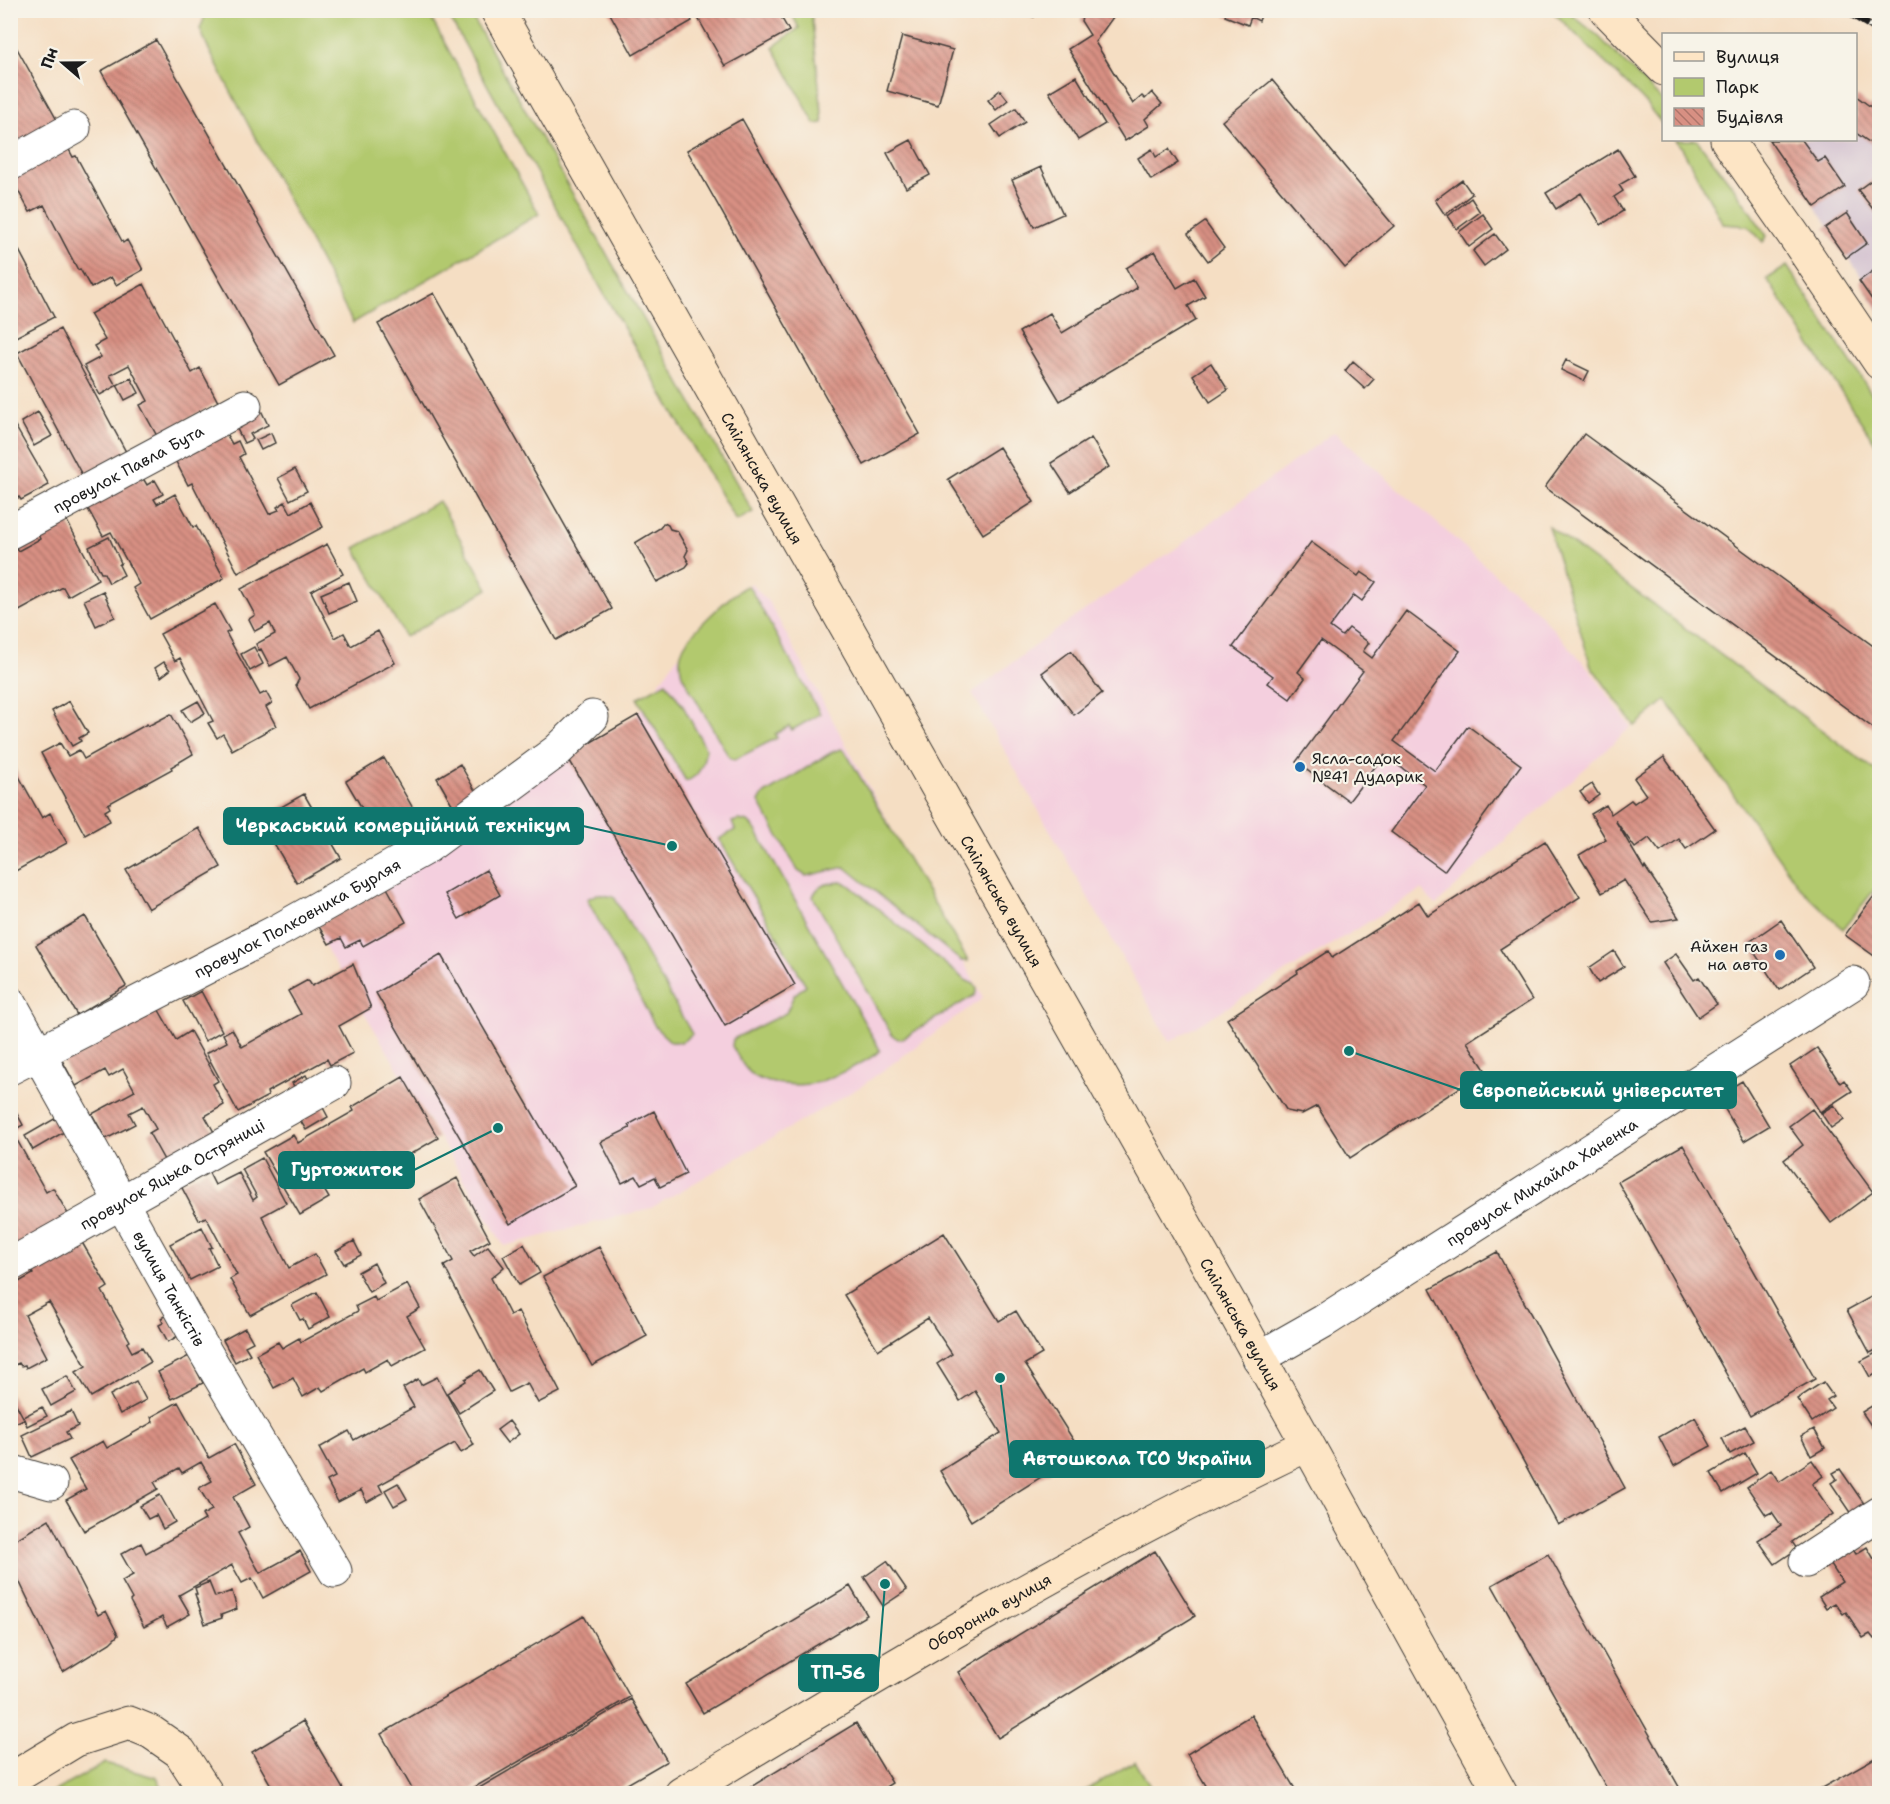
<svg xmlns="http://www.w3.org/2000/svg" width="1890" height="1804" viewBox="0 0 1890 1804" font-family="'Shantell Sans',sans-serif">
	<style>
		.built { fill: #f4cfde }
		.industrial { fill: #d0bdce }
		.green { fill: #b2c96e; stroke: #677245; stroke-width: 1.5 }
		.building { fill: url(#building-back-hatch) }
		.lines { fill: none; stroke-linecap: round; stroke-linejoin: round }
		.street-casing { stroke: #3d3935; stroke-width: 35 }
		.secondary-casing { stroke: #3d3935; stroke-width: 35 }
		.street { stroke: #fff; stroke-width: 33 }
		.secondary { stroke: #fde5c5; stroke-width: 33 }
		.rail-casing { stroke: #1c1c1c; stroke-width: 7 }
		.rail { stroke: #f7f3e8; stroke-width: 4.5; stroke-dasharray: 14; stroke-linecap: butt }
		.poi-dot { fill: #1f6fb2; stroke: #f7f3e8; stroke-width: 2 }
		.labels { text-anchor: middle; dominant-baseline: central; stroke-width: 4.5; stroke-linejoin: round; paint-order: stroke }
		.street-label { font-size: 16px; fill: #1c1c1c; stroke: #f7f3e8 }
		.poi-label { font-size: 16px; fill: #1c1c1c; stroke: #f7f3e8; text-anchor: start }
		.leader { fill: none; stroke: #0f766e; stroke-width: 2 }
		.callout-dot { fill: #0f766e; stroke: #f7f3e8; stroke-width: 2 }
		.callout { fill: #0f766e; stroke: #0f766e; stroke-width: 2 }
		.callout-label { font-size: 18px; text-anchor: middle; font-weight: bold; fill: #fff }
	</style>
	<defs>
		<pattern id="building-back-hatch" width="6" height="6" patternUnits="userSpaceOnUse" patternTransform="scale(1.5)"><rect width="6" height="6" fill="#d89083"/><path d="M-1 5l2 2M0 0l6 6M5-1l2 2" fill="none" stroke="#ae756a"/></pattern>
	</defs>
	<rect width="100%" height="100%" fill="#f7f3e8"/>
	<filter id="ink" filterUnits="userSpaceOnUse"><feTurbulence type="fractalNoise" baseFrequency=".0167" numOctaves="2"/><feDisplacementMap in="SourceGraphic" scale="12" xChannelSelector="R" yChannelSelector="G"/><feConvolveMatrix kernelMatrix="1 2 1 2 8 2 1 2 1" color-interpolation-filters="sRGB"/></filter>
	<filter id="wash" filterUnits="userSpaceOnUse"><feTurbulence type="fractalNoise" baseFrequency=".008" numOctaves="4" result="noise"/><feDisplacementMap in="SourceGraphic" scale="24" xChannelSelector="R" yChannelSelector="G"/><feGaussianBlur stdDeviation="1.35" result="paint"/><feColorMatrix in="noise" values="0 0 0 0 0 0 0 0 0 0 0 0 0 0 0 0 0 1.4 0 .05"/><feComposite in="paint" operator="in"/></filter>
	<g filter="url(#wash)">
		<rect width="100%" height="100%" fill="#f5dec3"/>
		<path class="built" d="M1334,432L1540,614L1590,670L1631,727L1542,807L1436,905L1421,890L1170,1042L972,693L1053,632L1175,549Z
			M751,583L770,604L983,998L860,1087L651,1208L504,1246L319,937L567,756L637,715L675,660Z"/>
		<path class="industrial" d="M1879,95V311L1859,281L1862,278L1848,257L1846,258L1825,228L1828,225L1769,140H1856V96L1871,107Z"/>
		<path class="green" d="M207,11H427L539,214L353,323L210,52L200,29Z
			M446,11H469L753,512L736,521L607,299Z
			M790,11H811L823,123L815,124L773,47L799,28Z
			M1548,11H1567L1597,35L1663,101V125L1642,99L1554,13Z
			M1675,140H1697L1734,188L1767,236L1763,242L1748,226L1723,224L1682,148Z
			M1787,266L1879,405V449L1767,279Z
			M439,501L488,589L405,637L355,548Z
			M1548,526L1879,773V884L1843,929L1800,888L1666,700L1635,726L1591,666Z
			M747,586L750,588L820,714L792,730L789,726L775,734L777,738L734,760L729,757L682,675C680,665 678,658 683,648C688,635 734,591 747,586Z
			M666,682L683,706L706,749C703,763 701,776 686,781L637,698Z
			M841,749L845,751L968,961H961L845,867L806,876L798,871L759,802L763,795L832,752Z
			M739,820L748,822L755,829L880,1050C872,1060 822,1083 809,1084C797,1086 769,1084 758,1078C746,1073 738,1057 732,1046L733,1039L786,1013L794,995L806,985L719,839L735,830L732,822Z
			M841,882L849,885L965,980L974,984L977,989L975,995L903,1038L898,1039L892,1035L813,897C817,884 829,883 841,882Z
			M597,894L614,897L692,1034L682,1042H671L656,1028L587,899Z
			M1135,1761L1154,1793H1081Z
			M105,1763L157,1778L165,1793H51Z"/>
		<g id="blocks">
			<path class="building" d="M608,10H777L789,31L725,66L694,11L688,14L692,21L633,55Z
				M1012,10H1036L1034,17Z
				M1084,10H1112L1116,13L1095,42L1133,104L1142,96L1145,99L1152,92L1162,104L1145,119L1149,126L1125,141L1068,49L1090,35L1081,21Z
				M1227,10H1263L1259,21L1251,17L1248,25L1225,16Z
				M10,36L58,122L10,148Z
				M902,36L953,50L938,105L887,91Z
				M156,40L334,355L279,385L101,71Z
				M1076,76L1105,124L1078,140L1049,92Z
				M1272,80L1394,226L1345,268L1222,121Z
				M1000,90L1008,100L996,110L988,100Z
				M1880,95V146L1878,148L1856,133V96L1871,107Z
				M1016,108L1025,122L1000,138L991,125Z
				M742,119L920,434L864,465L687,150Z
				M911,140L930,175L906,188L887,153Z
				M1769,140H1802L1818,162L1825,158L1845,187L1815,207Z
				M66,144L73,157L76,156L123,243L127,240L143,270L116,285L111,277L91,288L80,269L78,270L44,205L30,212L10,176Z
				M1152,149L1156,157L1169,149L1178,163L1151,180L1138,158Z
				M1618,149L1635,176L1619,185L1623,191L1614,197L1623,211L1601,225L1581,193L1556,209L1546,193Z
				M1041,167L1063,214L1034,227L1012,180Z
				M1880,174V218L1858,190Z
				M1462,180L1472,194L1445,215L1435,200Z
				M1471,198L1480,212L1457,229L1448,216Z
				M1847,213L1867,243L1846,258L1825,228Z
				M1483,214L1493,229L1469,247L1459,232Z
				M1205,222L1224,248L1208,261L1188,234Z
				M10,233L54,317L10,340Z
				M1495,234L1506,249L1484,266L1473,251Z
				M1155,251L1177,288L1194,278L1205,296L1188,306L1196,320L1060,401L1019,332L1050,313L1062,333L1137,288L1126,268Z
				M1880,266V311L1859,281Z
				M144,284L192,373L200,368L218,402L157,436L140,405L148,401L129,365L110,375L116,386L100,395L84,366L101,357L94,346L105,340L90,314Z
				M434,293L612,609L556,640L378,324Z
				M60,329L126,452L82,475L17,353Z
				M1566,360L1589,371L1584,381L1561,370Z
				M1353,361L1374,379L1365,389L1345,371Z
				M1211,363L1228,390L1210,402L1193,375Z
				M131,378L139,393L125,400L117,385Z
				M260,408L268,425L250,434L253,439L244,443L233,421Z
				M38,412L52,436L34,446L21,422Z
				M10,417L49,485L21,500L19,497L10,501Z
				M221,425L232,444L238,441L244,454L239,457L269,514L279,510L277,507L285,502L291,513L310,502L323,527L238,573L192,483L188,485L171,452Z
				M271,433L275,443L261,450L256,440Z
				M1584,434L1880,651V733L1545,487Z
				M1091,438L1109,467L1070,492L1051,463Z
				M999,447L1034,502L983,534L948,479Z
				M295,469L307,491L290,500L278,478Z
				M138,470L147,485L155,480L163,494L154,499L157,504L175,494L193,527L196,526L224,578L150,619L133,588L139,584L111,532L103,536L83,500Z
				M66,519L98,579L68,596L63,587L10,616V539L18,551L40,539L38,534Z
				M664,523L668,525L670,529L677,531L688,550L685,556L689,563L686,567L657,582L635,543L660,528Z
				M109,537L121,563L119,565L124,575L109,583L104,573H101L89,547Z
				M1311,542L1358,576L1361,572L1376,582L1362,601L1354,595L1330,627L1342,636L1349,628L1369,643L1363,651L1372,658L1406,611L1460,651L1394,741L1435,771L1468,726L1521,765L1444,871L1391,832L1425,785L1384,755L1349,801L1296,762L1363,671L1321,640L1298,672L1305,678L1290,699L1268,683L1273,676L1233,647Z
				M327,544L343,574L311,591L335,638L344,633L351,646L378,631L395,663L309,709L296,685L299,679L287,657L270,666L261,649L259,650L256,644L275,634L270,623L255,631L249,619L255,615L241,589Z
				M349,582L357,601L329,613L321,594Z
				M103,591L115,617L96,626L84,600Z
				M215,604L230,631L226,633L260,695L266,692L272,703L266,707L276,726L232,750L223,734L217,738L208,723L213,721L180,658L175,661L160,634Z
				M254,647L263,664L250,671L241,654Z
				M1071,651L1102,693L1074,715L1042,673Z
				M164,662L170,670L161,677L155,668Z
				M69,701L88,733L79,738L81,741L72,746L52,711Z
				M198,701L205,713L190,722L182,710Z
				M171,714L193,754L171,767L172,769L108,804L110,808L105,811L110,821L85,835L41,753L60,743L68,756L79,750L84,759L147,724L148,726Z
				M638,715L795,985L725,1026L567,756Z
				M1664,757L1715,829L1686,849L1679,839L1660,852L1649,838L1635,848L1615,820L1644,869L1645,867L1679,918L1652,922L1624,880L1602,893L1579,855L1606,839L1591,814L1606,805L1611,814L1631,800L1634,803L1646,795L1634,778Z
				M384,758L418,817L380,839L346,781Z
				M10,760L42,818L50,813L67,843L10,874Z
				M460,764L482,803L459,816L437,778Z
				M1592,784L1599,795L1588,803L1580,792Z
				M304,794L341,858L297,883L260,819Z
				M199,828L221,867L148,909L126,870Z
				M1545,841L1580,897L1500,949L1532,1000L1467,1042L1486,1071L1350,1158L1317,1106L1302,1114L1287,1111L1227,1019L1298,973L1297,971L1328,951L1332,958L1419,902L1428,916Z
				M486,870L500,895L459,919L445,894Z
				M386,886L406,922L363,946L360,940L346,947L341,938L329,944L318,925Z
				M1880,888V960L1845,935Z
				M85,916L126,986L77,1015L36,945Z
				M1781,920L1813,967L1779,990L1748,943Z
				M1614,951L1624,967L1598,983L1589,968Z
				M1676,954L1694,980L1699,977L1717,1004L1698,1017L1663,963Z
				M441,955L575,1186L510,1224L376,993Z
				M353,964L371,1008L339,1026L353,1053L330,1065L327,1059L267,1092L268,1096L238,1112L206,1053L227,1042L223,1034L232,1029L242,1047L301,1014L288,991L308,980L312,986Z
				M201,991L222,1031L205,1041L183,1001Z
				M156,1005L176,1040L190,1031L218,1081L213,1084L224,1105L205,1116L219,1141L169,1169L149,1133L156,1129L143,1106L129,1113L135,1124L106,1139L92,1114L135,1091L123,1069L109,1077L105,1070L76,1086L62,1060Z
				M1817,1048L1840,1083L1844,1080L1852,1091L1820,1112L1790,1066Z
				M306,1075L314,1090L297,1091L292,1083Z
				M403,1077L438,1138L390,1166L383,1153L323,1188L329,1198L300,1215L263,1152L293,1135L298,1143L354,1111L352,1107Z
				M1742,1081L1769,1126L1744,1141L1717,1096Z
				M10,1101L23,1125L12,1131L46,1192L53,1188L72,1221L18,1252L10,1239Z
				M320,1102L328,1117L306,1130L297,1115Z
				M1834,1105L1844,1119L1831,1128L1821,1113Z
				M1812,1109L1873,1192L1831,1223L1784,1160L1803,1145L1789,1126Z
				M654,1111L686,1174L660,1187L655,1177L641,1184L636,1176L622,1183L601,1142L630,1128L628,1125Z
				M56,1118L64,1132L33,1150L25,1136Z
				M1683,1145L1815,1379L1750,1416L1618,1182Z
				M262,1158L286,1203L262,1216L289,1268L315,1254L326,1274L250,1315L230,1279L237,1275L206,1217L199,1220L180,1184L207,1169L215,1185L239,1173L253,1200L257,1197L242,1169Z
				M457,1178L490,1240L470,1251L474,1256L488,1246L504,1267L491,1278L510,1315L518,1311L560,1392L538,1403L527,1383L509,1392L444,1266L453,1261L419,1199Z
				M202,1227L212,1247L209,1248L218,1266L190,1280L170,1244Z
				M944,1233L999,1321L1016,1311L1042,1354L1025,1364L1081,1452L971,1521L940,1471L1001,1433L975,1391L960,1401L937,1364L952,1354L928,1318L878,1350L844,1295Z
				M80,1239L108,1287L102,1291L130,1341L127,1343L132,1352L142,1347L151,1362L91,1397L76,1372L86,1366L49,1302L25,1315L47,1357L26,1368L25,1365L21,1366L19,1363L10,1367V1300L15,1297L10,1287L33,1274L30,1268Z
				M354,1241L361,1255L344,1264L336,1251Z
				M524,1244L540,1273L519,1285L503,1256Z
				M599,1247L647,1336L592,1366L543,1277Z
				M1497,1252L1625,1488L1558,1525L1430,1289Z
				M374,1263L384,1283L369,1292L358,1272Z
				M407,1284L420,1308L407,1316L425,1348L392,1366L388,1359L365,1372L363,1368L323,1391L320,1387L303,1397L293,1378L274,1388L256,1354L278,1342L282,1348L299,1338L301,1342L358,1311L356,1306L374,1297L376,1301Z
				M317,1292L330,1317L308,1329L303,1319L300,1320L292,1305Z
				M1880,1292V1348L1870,1353L1847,1310Z
				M166,1315L178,1336L168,1342L159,1325L163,1323L161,1318Z
				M245,1328L253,1342L245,1346L250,1354L235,1362L223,1340Z
				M1880,1351V1372L1870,1377L1861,1361Z
				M189,1356L203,1383L172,1399L158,1372Z
				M480,1370L493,1391L459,1413L447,1393L466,1381L465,1379Z
				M67,1376L76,1392L51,1406L42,1389Z
				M437,1377L474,1445L461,1453L455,1443L379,1485L383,1493L367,1502L361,1490L338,1502L327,1481L335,1477L319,1448L349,1431L354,1440L414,1407L403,1388L418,1379L421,1385Z
				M136,1381L146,1400L120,1414L110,1395Z
				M1823,1382L1833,1396L1827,1400L1833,1408L1812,1422L1797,1399Z
				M10,1393L23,1417L42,1407L47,1416L27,1426L24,1419L10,1425Z
				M1880,1401V1439L1862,1412Z
				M178,1402L209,1458L234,1444L256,1484L233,1497L249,1527L238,1533L260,1573L300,1551L311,1571L263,1598L252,1578L242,1583L232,1565L179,1595L190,1614L167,1627L162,1617L144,1627L130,1601L132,1599L122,1581L133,1575L121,1554L141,1543L146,1553L205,1520L202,1515L212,1510L199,1488L212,1481L201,1462L182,1473L179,1468L154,1482L158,1489L84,1531L66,1500L86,1489L69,1460L103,1441L107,1448L153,1422L151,1417Z
				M71,1411L78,1426L66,1432L70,1439L32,1457L22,1435Z
				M1695,1417L1711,1446L1674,1466L1659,1437Z
				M509,1421L519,1434L507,1443L497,1430Z
				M1745,1426L1754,1441L1730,1454L1722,1438Z
				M1814,1429L1825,1448L1811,1456L1801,1436Z
				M1745,1453L1757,1473L1723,1493L1711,1473Z
				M1812,1460L1823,1476L1812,1484L1833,1514L1792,1542L1797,1549L1775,1564L1758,1540L1781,1525L1772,1512L1766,1515L1747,1487L1771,1470L1779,1482Z
				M1840,1469L1867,1508L1854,1517L1831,1483L1837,1479L1833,1473Z
				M398,1483L407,1499L394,1506L385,1490Z
				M160,1495L175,1522L163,1529L156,1515L148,1519L140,1506Z
				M49,1519L98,1615L106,1611L118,1635L110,1643L63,1672L10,1562V1543Z
				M1851,1547L1856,1554L1867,1547L1874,1559L1877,1557L1880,1562V1636L1874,1639L1870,1634L1863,1638L1846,1612L1843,1614L1835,1603L1826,1608L1819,1597L1842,1582L1829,1562Z
				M1155,1551L1195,1616L998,1738L958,1672Z
				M1548,1554L1683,1794H1610L1492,1585Z
				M887,1561L907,1590L883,1606L864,1577Z
				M209,1582L215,1597L232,1591L237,1609L221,1615L222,1618L205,1624L195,1594H197L195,1588Z
				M850,1586L867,1615L703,1713L686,1684Z
				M584,1616L630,1697L463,1794H415L381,1734Z
				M631,1699L667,1761L610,1794H469Z
				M1251,1715L1298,1794H1211L1187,1754Z
				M303,1721L346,1794H276L252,1752Z
				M856,1723L892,1783L875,1794H739Z
				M1880,1755V1794H1811Z"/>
		</g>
	</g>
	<g filter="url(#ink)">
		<use href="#blocks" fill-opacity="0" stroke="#3d3935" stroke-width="1.5"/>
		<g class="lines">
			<g class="street-casing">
				<g id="street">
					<path d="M10,164L74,128"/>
					<path id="s1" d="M10,532L245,406"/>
					<path id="s2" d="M10,1003L201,1345L335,1571"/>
					<path id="s3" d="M10,1068L281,929L427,847L557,751L592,717"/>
					<path id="s4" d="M10,1265L334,1083"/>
					<path id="s5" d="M1259,1358L1324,1321L1853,983"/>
					<path d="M10,1471L51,1483"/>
					<path d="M1806,1561L1880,1513"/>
				</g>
			</g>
			<g class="secondary-casing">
				<g id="secondary">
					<path id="s6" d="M497,10L1230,1304L1501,1794"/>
					<path d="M1606,10L1664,69"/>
					<path d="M1727,140L1793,234L1880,363"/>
					<path d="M10,1780L76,1740L129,1723L151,1732L180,1752L207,1794"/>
					<path id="s7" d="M681,1794C885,1670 1091,1547 1307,1445"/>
				</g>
			</g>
			<use href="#street" class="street"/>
			<use href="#secondary" class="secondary"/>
			<g class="rail-casing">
				<path id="rail" d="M1844,10L1880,32"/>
			</g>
			<use href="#rail" class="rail"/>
		</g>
	</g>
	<g class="poi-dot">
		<circle cx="1300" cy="767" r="6"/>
		<circle cx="1780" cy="955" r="6"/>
	</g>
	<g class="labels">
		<g class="street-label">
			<text stroke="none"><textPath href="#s1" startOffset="134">провулок Павла Бута</textPath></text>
			<text stroke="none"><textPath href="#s6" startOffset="538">Смілянська вулиця</textPath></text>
			<text stroke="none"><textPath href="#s6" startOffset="1024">Смілянська вулиця</textPath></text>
			<text stroke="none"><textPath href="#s3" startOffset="324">провулок Полковника Бурляя</textPath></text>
			<text stroke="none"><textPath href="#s4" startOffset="186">провулок Яцька Остряниці</textPath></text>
			<text stroke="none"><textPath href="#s5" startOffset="333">провулок Михайла Ханенка</textPath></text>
			<text stroke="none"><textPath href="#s2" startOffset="327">вулиця Танкістів</textPath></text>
			<text stroke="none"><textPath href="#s6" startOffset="1510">Смілянська вулиця</textPath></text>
			<text stroke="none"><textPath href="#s7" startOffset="358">Оборонна вулиця</textPath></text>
		</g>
		<g class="poi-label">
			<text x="1312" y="758">Ясла-садок<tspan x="1312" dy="18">№41 Дударик</tspan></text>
			<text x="1768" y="946" text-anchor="end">Айхен газ<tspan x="1768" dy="18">на авто</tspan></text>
		</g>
	</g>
	<path class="leader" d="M672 846L583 826M1349 1051L1461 1090M498 1128L414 1170M1000 1378L1010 1459M885 1584L878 1673"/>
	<g class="callout-dot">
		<circle cx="672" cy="846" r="6"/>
		<circle cx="1349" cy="1051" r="6"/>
		<circle cx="498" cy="1128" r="6"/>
		<circle cx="1000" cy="1378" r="6"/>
		<circle cx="885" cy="1584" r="6"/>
	</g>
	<g class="callout">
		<rect x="224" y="808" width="359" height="36" rx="6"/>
		<rect x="1461" y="1072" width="275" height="36" rx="6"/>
		<rect x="279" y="1152" width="135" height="36" rx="6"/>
		<rect x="1010" y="1441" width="254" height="36" rx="6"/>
		<rect x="799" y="1655" width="79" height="36" rx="6"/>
	</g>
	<g class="callout-label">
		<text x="403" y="832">Черкаський комерційний технікум</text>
		<text x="1598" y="1097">Європейський університет</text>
		<text x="347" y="1176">Гуртожиток</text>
		<text x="1137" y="1465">Автошкола ТСО України</text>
		<text x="838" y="1679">ТП-56</text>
	</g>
	<rect width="1890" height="1804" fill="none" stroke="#f7f3e8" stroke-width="36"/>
	<rect x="1662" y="33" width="195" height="108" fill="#f7f3e8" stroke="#9f9d96" stroke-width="1.5"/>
	<rect x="1674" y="52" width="30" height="9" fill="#fde5c5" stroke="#9f9d96" stroke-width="1.5"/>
	<text x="1716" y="63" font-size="18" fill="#1c1c1c">Вулиця</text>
	<rect x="1674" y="78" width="30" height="18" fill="#b2c96e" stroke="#9f9d96" stroke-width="1.5"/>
	<text x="1716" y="93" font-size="18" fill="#1c1c1c">Парк</text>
	<rect x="1674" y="108" width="30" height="18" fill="url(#building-back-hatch)" stroke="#9f9d96" stroke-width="1.5"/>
	<text x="1716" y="123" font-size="18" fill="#1c1c1c">Будівля</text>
	<g transform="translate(63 63) rotate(290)" stroke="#f7f3e8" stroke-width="4.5" paint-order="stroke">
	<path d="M0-4.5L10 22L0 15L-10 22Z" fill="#1c1c1c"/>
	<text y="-9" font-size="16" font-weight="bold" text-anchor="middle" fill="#1c1c1c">Пн</text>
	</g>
</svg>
